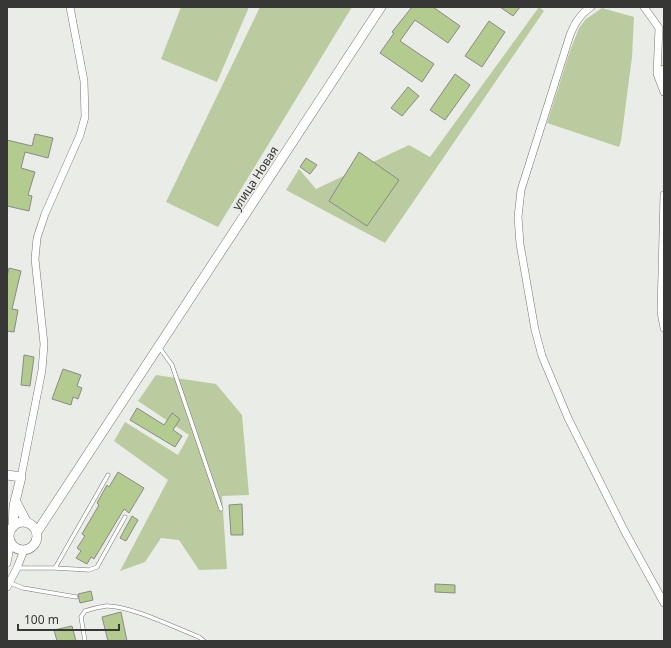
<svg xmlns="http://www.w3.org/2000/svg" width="671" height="648" viewBox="0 0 671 648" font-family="'Noto Sans',sans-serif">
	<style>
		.green { fill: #bacba0 }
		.building { fill: #b4cb8f; stroke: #898a87 }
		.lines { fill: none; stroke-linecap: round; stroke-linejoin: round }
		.service-casing { stroke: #777874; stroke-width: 4.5 }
		.minor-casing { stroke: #777874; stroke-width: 8 }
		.tertiary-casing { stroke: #777874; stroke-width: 10 }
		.service { stroke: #fff; stroke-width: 3.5 }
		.minor { stroke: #fff; stroke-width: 7 }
		.tertiary { stroke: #fff; stroke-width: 9 }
		.labels { text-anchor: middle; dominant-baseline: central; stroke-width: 3.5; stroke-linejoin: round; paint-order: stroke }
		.street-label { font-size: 12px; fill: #373736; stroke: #eaece7 }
	</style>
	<rect width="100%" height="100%" fill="#eaece7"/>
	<path class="green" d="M181,7H249L217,82L161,59Z
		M260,7H352L218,227L166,202Z
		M539,7L544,11L385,243L286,190L299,169L316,189L409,145L430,157Z
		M602,8L634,17L632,57L621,141L619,147L547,123L570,51L579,28L586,19Z
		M156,375L216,384L242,415L249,495L222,496L227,569L199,570L179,540L161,538L145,562L120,571L168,480L114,441L125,422L178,455L189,435L138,401Z"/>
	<path class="building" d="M412,7H433L460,26L448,43L415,20L400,41L434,64L422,82L380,53L394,33L392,32Z
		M500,7H520L513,16Z
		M489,21L505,32L482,67L465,56Z
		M455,74L470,85L445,120L430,110Z
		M408,87L419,96L402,116L391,108Z
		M35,134L53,138L48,158L25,152L21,168L35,172L28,195L32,196L29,211L7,206V140L32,146Z
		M359,152L399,180L367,226L329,201Z
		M306,158L317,165L310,174L300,167Z
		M9,268L21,271L12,309L18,310L14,332L7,331V276Z
		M24,355L34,357L30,386L21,385Z
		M63,369L81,375L77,386L82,388L78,399L73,397L71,405L52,399Z
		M137,408L164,425L172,413L180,419L173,430L182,436L175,447L130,420Z
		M118,472L144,488L129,513L124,509L94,559L91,557L87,564L76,558L81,551L77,548L85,536L82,534L99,505L97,503L107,485L109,487Z
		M242,504L243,535H231L229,505Z
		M132,516L138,520L126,541L120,538Z
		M435,584L455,585V593L435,592Z
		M91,591L93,600L80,603L78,594Z
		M121,612L127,641H108L102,617Z
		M72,626L76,641H57L54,630Z"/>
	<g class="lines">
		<g class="service-casing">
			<path id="service" d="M159,347L172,365L221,509
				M17,568H55L108,475
				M55,568L89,570L97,567L125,517
				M10,583L23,588L76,597
				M85,641L81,617L85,611C91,609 99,607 106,606C129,605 176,628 199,637L204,641"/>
		</g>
		<g class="minor-casing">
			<path id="minor" d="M591,7C580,14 575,23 570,35L521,190L518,217L520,244L535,330L542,356L568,418L624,530L664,603
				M644,7L659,28L657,74L664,92
				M663,86L664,69
				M664,195L661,312L664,328
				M21,477L42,370L44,344L35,259L37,238L45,214L80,135L85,117L84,81L70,7
				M7,563L11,542
				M7,587L17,568L24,550"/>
		</g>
		<g class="tertiary-casing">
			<path id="tertiary" d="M7,475L21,477L14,506L13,527
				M15,500L27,523
				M9 536a14 14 0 1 1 28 0a14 14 0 1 1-28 0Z
				M37,532L381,7"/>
		</g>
		<use href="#service" class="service"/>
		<use href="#minor" class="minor"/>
		<use href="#tertiary" class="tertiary"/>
	</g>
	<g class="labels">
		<g class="street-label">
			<text transform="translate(255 178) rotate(-57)">улица Новая</text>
		</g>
	</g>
	<rect width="671" height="648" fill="none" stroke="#373736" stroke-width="16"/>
	<path d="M18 624v6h101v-6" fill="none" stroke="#373736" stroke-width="2"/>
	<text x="24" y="624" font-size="12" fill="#373736" stroke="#eaece7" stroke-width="3" paint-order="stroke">100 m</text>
</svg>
